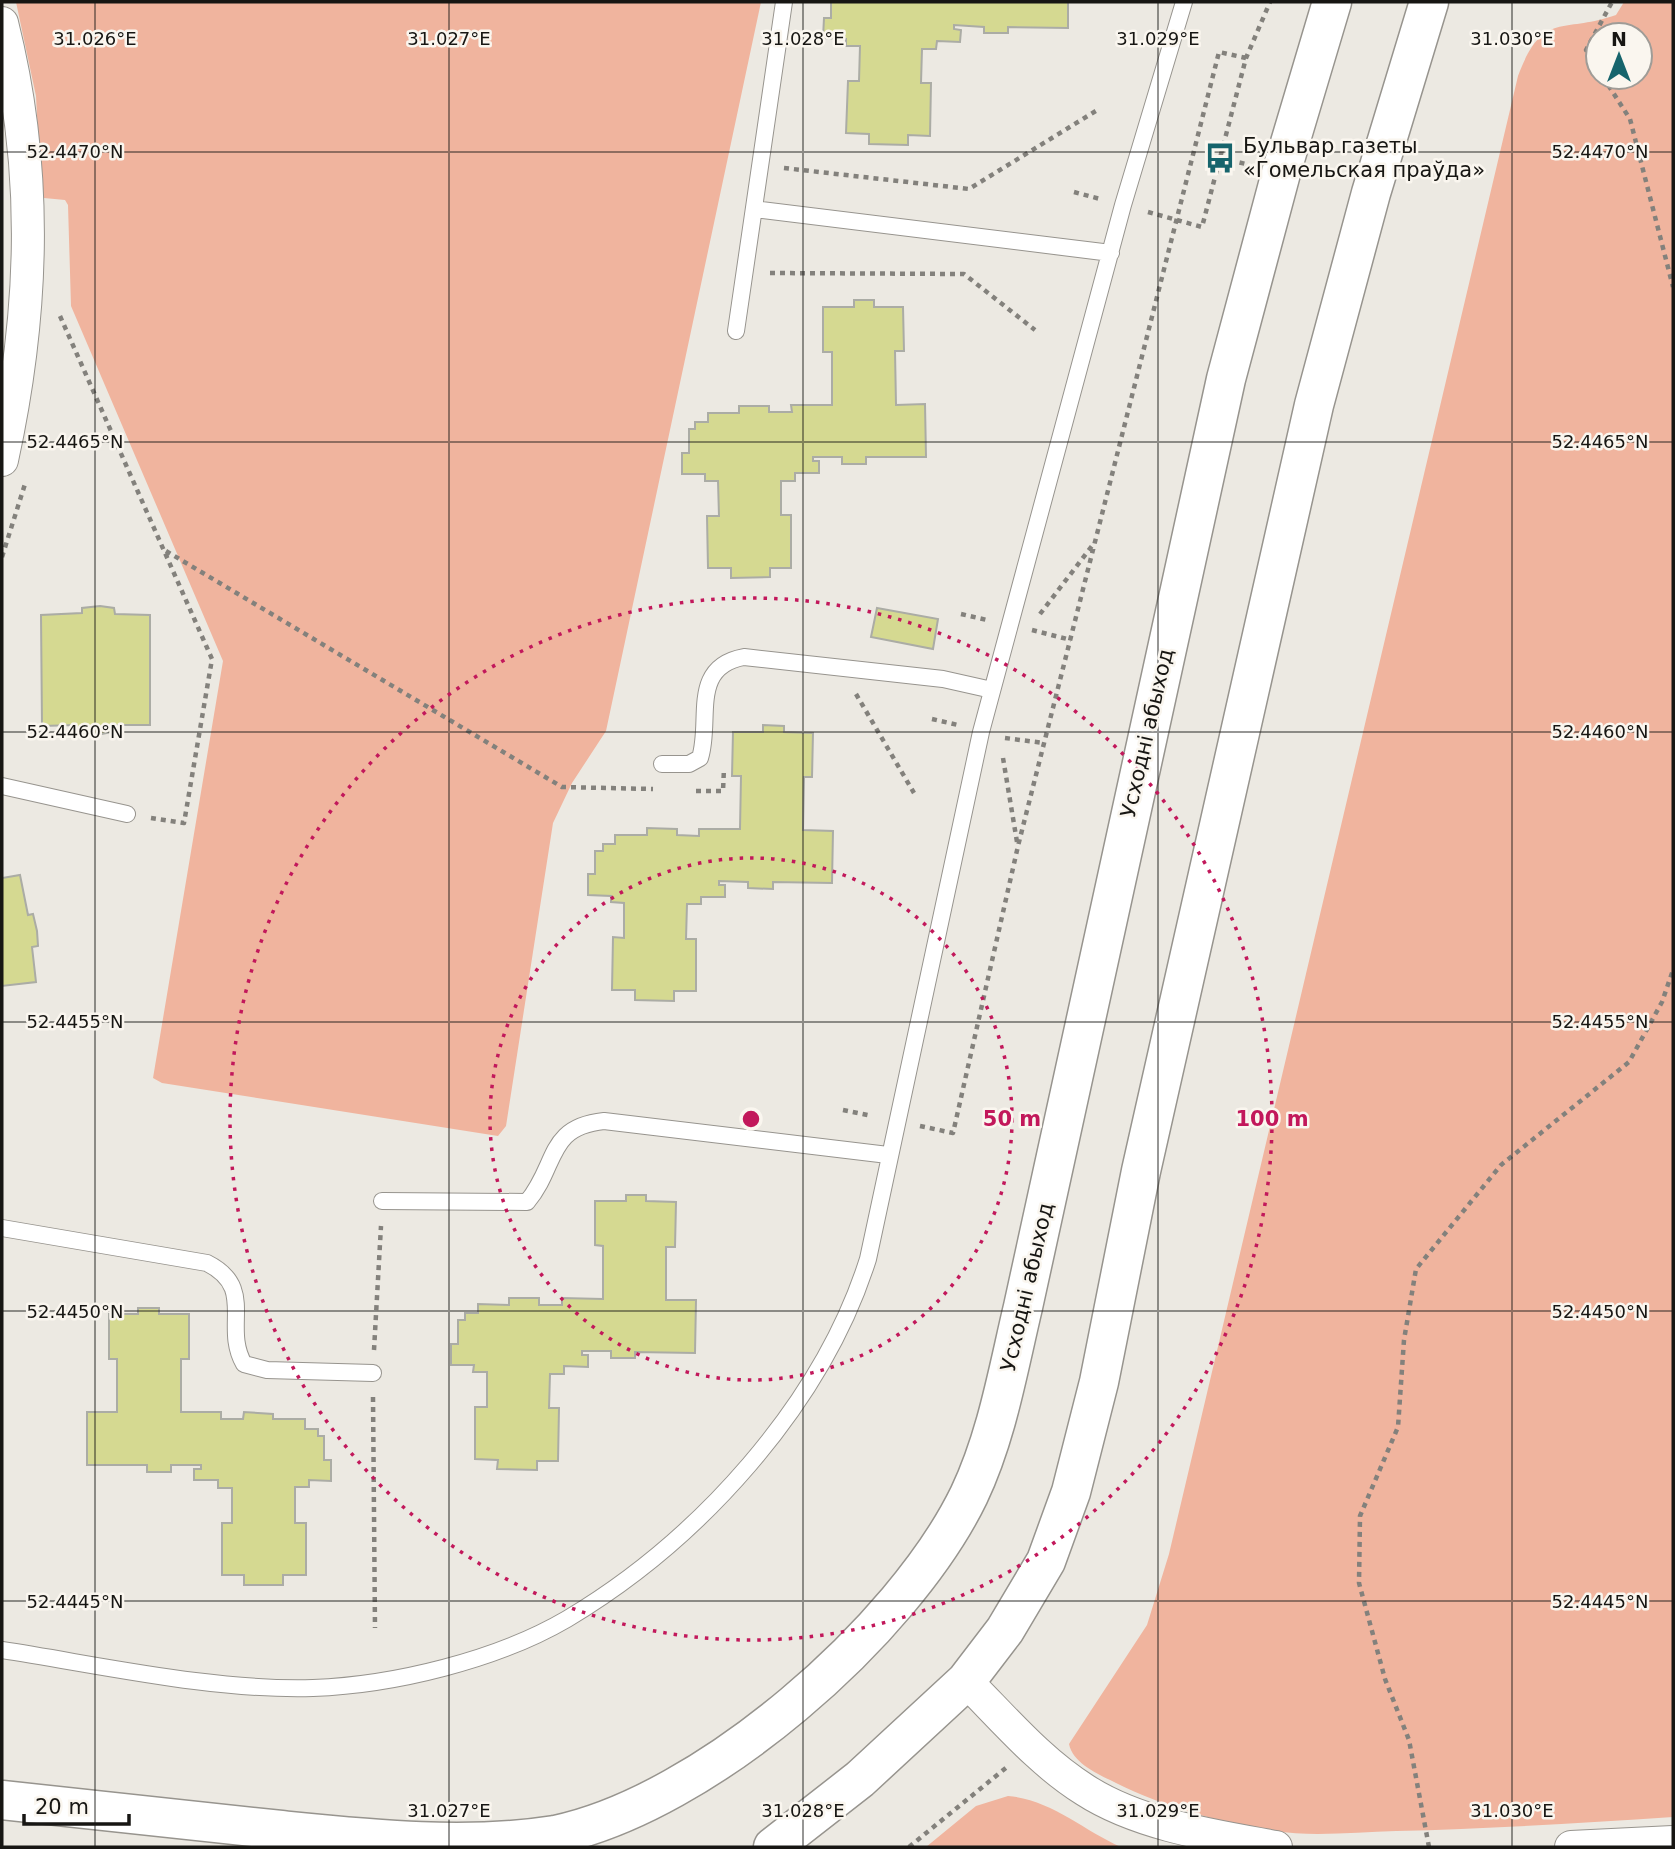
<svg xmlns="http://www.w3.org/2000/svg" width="1675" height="1849" viewBox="0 0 1675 1849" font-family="'DejaVu Sans',sans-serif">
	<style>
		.green { fill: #f0b49e; fill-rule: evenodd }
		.building { fill: #d5d991; stroke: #abaca5; stroke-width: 2 }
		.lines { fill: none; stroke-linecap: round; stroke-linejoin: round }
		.lane-casing { stroke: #97948e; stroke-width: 18 }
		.street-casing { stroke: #97948e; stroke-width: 34 }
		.primary-casing { stroke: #97948e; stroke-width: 41 }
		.path { stroke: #83817c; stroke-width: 4.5; stroke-dasharray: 5 5; stroke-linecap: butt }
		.lane { stroke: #fff; stroke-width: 16 }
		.street { stroke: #fff; stroke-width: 32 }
		.primary { stroke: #fff; stroke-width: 38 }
		.ticks { fill: none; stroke: #171613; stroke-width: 2; stroke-opacity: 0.45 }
		.ring { fill: none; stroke: #c2185b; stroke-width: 3.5; stroke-dasharray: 3.5 7 }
		.labels { text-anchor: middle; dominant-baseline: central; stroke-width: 5; stroke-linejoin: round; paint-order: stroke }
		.poi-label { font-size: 21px; fill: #171613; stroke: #faf6ef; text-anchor: start }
		.street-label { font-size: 21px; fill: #171613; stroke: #faf6ef }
		.ticks-label { font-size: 18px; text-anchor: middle; fill: #171613; stroke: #faf6ef; stroke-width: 5; stroke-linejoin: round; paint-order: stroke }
		.centre { fill: #c2185b; stroke: #faf6ef; stroke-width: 3.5 }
		.ring-label { font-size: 21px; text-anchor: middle; font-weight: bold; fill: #c2185b; stroke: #faf6ef; stroke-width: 5; stroke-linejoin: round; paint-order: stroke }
	</style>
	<rect width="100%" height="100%" fill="#ece9e2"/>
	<path class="green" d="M16,2H761L606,731L572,783L553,823L506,1126L498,1136L162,1083L153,1078L223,661L71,306L68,205L65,200L44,198L41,194L36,96Z
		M1624,2H1673V1817C1581,1823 1489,1829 1396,1831C1357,1832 1313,1837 1274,1831C1220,1822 1166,1808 1116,1783C1100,1775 1073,1764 1069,1744L1147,1625L1169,1554L1518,76C1543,10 1562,34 1616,15ZM1598,35H1640V77H1598Z
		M1008,1796C1050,1799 1083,1830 1121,1847H926L976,1806Z"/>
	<path class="building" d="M831,2H1068V28L1008,27V33H984V27L954,25V29L961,30L960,42L937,41L936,49H922L921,83H931L930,136L908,135V145L869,144V134L846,133L848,81H859L860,46H846V39L823,38L824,18H831Z
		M854,300H874V307H903L904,351H895L896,405L925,404L926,457H866V464H842V457H813V461H819V473H795V481H781V515H791V568H770V577L731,578V568H708L707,516H719L718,481H705V474H682V453H689V429H695V422H708V413H739V406H769V412H792L791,405H832V352H823V307H854Z
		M100,606L114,608L115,614L150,615V725H112V732L92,736L76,732V725L42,726L41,615L82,613V608Z
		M877,608L938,619L933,649L871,637Z
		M763,725L784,726V732L813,733L812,777H804L803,830L833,831L832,883L773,882V889L748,888V882L719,881V885H725V897H701V904H687L686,939H696V991H674V1001L635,1000V990H612L613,937L624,938V903L611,902V896L588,895V874H595V851H603V844H615V835H647V828L677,829V835L699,836V829H740L741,776H732L733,732H763Z
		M20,875L28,915L33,914L37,931L38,946L32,947L36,982L2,986V878Z
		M626,1195H646V1201L676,1202L675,1247H666V1300H696L695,1353L635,1352V1358H611V1351H582V1355H588V1367L564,1366V1374H550L549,1408H559L558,1461H537V1470L497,1469L498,1460L475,1459V1407H487V1372H473L474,1365H451V1344H458V1320H465V1313H478V1304L509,1305V1298H539V1305H562V1298L603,1299V1246L595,1245V1201H626Z
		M138,1308H159V1314H189V1359H181V1412H221V1419H243L244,1412L273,1414V1419H305V1429H318V1436H324V1460H331V1481L309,1480V1487H295V1523H306V1575H283V1585H244V1575H222V1523H232V1488H218V1480H194V1469H201V1465H171V1472H147V1465H87V1412H117V1359H109V1314H138Z"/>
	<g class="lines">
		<g class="lane-casing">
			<path id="lane" d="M754,209L1111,253
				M736,331L784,2
				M662,764H689L700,758C712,721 689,667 744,657L943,679L992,690
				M2,786L127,814
				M382,1201L527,1202C558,1165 546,1127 604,1121L888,1155
				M2,1228L207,1263C257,1288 222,1326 244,1364L267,1370L373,1373
				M2,1650C100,1665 214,1691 313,1688C394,1685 497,1660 567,1619C698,1541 822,1405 868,1259L981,732L1123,205L1184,2"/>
		</g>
		<g class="street-casing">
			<path id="street" d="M2,23C39,170 34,313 2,460
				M966,1681C1004,1719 1040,1762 1085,1790C1139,1825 1215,1836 1276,1847
				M1571,1847L1673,1842"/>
		</g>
		<g class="primary-casing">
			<path id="primary" d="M2,1800C95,1810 188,1820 281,1830C371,1839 466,1849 555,1835C705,1804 903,1631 969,1495C997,1436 1008,1370 1023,1307L1226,379L1281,173L1332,2
				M773,1847L860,1779L966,1681L1005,1630L1046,1561L1071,1492L1099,1382L1141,1171L1314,405L1371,193L1429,2"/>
		</g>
		<path class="path" d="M1598,68L1586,50L1612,2
			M1603,77L1630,119L1673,287
			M1220,158L1246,164
			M784,168L969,189L1099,109
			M1074,192L1100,199
			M1148,212L1202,227L1246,58L1270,2
			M770,273L964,274L1035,330
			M60,316L212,659L184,823L151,818
			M166,551L562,787L653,789
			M2,557L25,484
			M961,614L987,620
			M1040,614L1092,546
			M1032,630L1071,640
			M856,694L914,793
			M932,719L958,725
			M1005,738L1044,743
			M1003,758L1017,842
			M696,791H723L724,768
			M843,1110L872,1116
			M920,1126L953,1133L1018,846L1219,52L1246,58
			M374,1350L381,1226
			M373,1397L375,1628
			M909,1847L1007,1767
			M1429,1847L1409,1740L1385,1679L1359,1583L1360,1516L1398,1427L1404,1340L1416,1269L1501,1165L1629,1062L1662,1002L1673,970"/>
		<use href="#lane" class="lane"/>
		<use href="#street" class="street"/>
		<use href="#primary" class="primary"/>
	</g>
	<path class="ticks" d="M95,2V1847M449,2V1847M803,2V1847M1158,2V1847M1512,2V1847M2,152H1673M2,442H1673M2,732H1673M2,1022H1673M2,1311H1673M2,1601H1673"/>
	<g class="ring">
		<circle cx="751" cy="1119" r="261"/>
		<circle cx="751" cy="1119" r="521"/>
	</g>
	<defs>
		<g id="bus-bare" transform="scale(2.415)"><path d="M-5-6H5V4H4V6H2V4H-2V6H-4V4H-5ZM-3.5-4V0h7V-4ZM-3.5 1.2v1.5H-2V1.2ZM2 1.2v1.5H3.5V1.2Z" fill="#16646c" stroke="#faf6ef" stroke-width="2.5" paint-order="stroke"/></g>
	</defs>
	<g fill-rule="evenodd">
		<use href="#bus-bare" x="1220" y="158"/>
	</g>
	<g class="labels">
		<g class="poi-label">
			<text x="1243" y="146">Бульвар газеты<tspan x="1243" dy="24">«Гомельская праўда»</tspan></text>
		</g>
		<g class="street-label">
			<text transform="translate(1147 733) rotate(-77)">Усходні абыход</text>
			<text transform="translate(1027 1287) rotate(-77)">Усходні абыход</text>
		</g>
	</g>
	<g class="ticks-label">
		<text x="95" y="45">31.026°E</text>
		<text x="449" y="45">31.027°E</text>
		<text x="803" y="45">31.028°E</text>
		<text x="1158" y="45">31.029°E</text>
		<text x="1512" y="45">31.030°E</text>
		<text x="75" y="158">52.4470°N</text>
		<text x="1600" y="158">52.4470°N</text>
		<text x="75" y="448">52.4465°N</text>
		<text x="1600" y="448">52.4465°N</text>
		<text x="75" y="738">52.4460°N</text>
		<text x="1600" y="738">52.4460°N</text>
		<text x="75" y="1028">52.4455°N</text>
		<text x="1600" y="1028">52.4455°N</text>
		<text x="75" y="1318">52.4450°N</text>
		<text x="1600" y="1318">52.4450°N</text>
		<text x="75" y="1608">52.4445°N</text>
		<text x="1600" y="1608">52.4445°N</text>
		<text x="449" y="1817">31.027°E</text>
		<text x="803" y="1817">31.028°E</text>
		<text x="1158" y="1817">31.029°E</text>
		<text x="1512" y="1817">31.030°E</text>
	</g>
	<circle cx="751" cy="1119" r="10" class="centre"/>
	<g class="ring-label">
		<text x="1012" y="1126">50 m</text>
		<text x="1272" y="1126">100 m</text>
	</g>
	<rect width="1675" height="1849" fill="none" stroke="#171613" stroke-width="7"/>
	<g transform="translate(1619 56)"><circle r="33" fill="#faf6ef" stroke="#9f9c97" stroke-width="2"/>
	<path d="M0-5L12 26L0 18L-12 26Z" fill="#16646c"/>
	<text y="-10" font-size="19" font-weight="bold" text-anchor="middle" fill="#171613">N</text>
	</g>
	<path d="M24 1814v10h105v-10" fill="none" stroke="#171613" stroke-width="3.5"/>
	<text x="35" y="1814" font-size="21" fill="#171613" stroke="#faf6ef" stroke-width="5" paint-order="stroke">20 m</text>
</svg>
